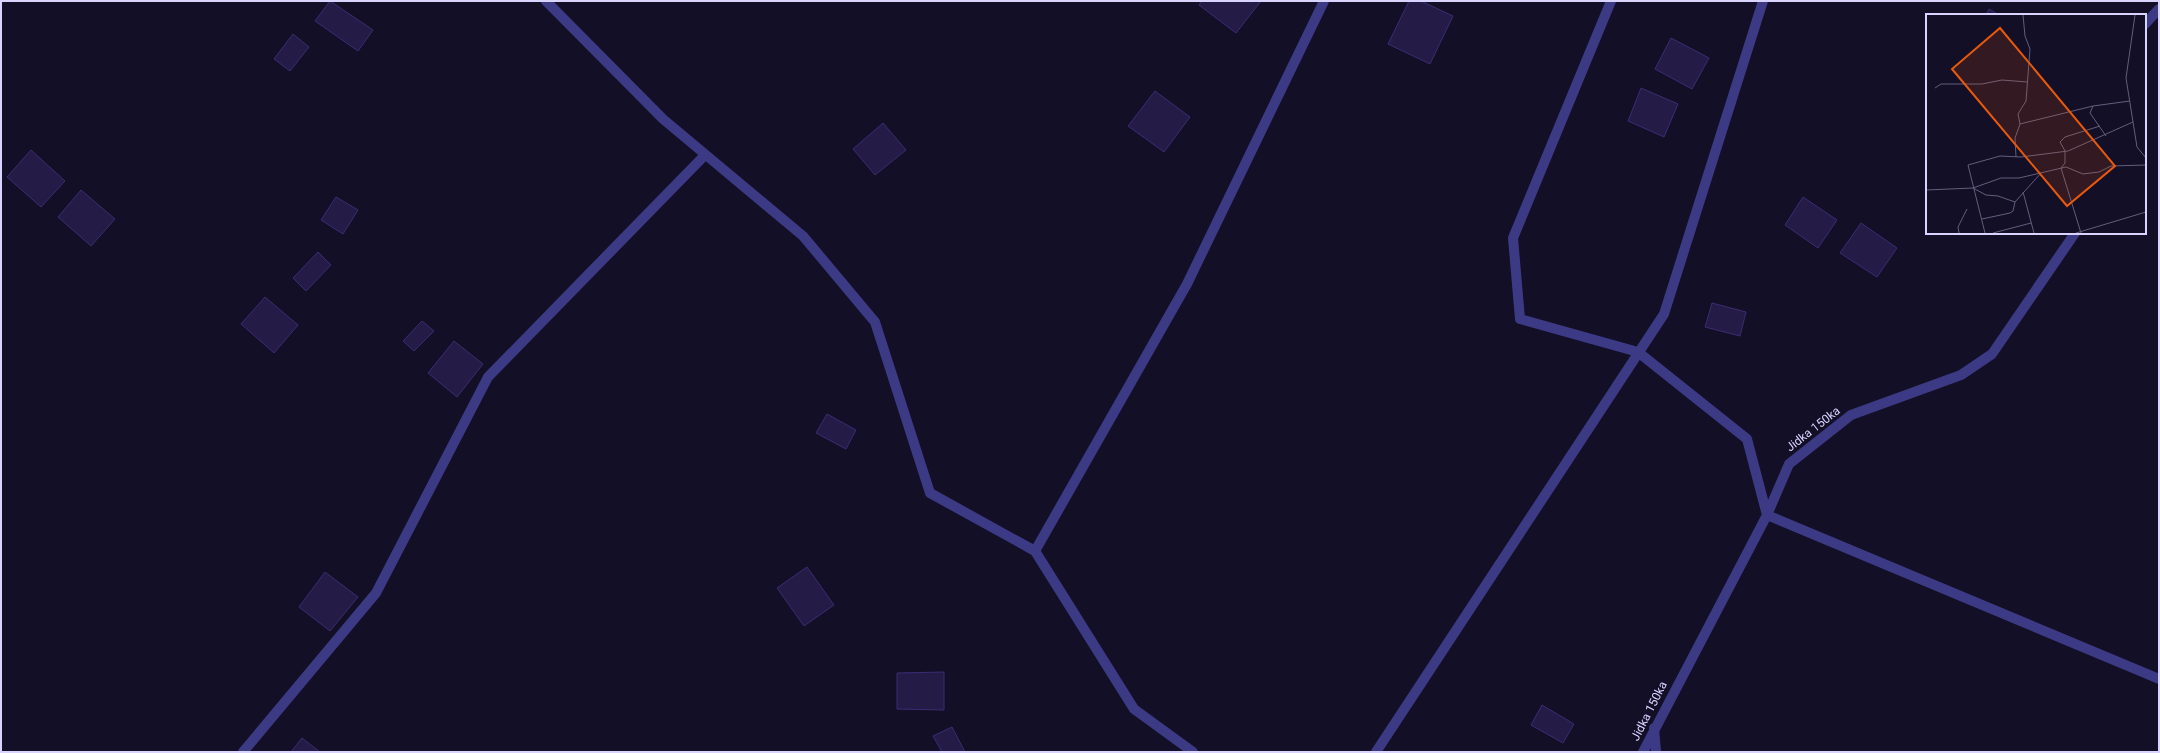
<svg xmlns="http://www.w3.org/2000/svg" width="2160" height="753" viewBox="0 0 2160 753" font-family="Roboto,sans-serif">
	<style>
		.building { fill: #241b47; stroke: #3b2d73 }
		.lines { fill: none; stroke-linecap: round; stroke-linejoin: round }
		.street { stroke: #3d3a85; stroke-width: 10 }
		.labels { text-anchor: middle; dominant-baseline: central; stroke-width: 3; stroke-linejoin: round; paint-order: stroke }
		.street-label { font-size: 12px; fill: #d9d4ff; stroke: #130f26 }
		.inset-road { fill: none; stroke: #625e7d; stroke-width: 1 }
		.view { fill: #e8590c; fill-opacity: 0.15; stroke: #e8590c; stroke-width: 2 }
		.inset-edge { fill: none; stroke: #d9d4ff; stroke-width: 2 }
	</style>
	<rect width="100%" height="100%" fill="#130f26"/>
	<path class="building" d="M330,1L373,30L358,51L315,21Z
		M1202,1H1261L1236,33L1199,5Z
		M1409,1H1421L1453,16L1430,64L1388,44Z
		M1989,9L1999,15H1986Z
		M293,34L309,47L290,71L274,59Z
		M1671,38L1709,58L1692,89L1655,69Z
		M1641,88L1678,104L1664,137L1628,121Z
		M1155,91L1190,117L1164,152L1128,126Z
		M883,123L906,150L875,175L853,149Z
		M31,150L65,181L41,207L7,177Z
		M81,190L115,219L91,246L58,217Z
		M336,197L358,210L343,234L321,220Z
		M1803,197L1837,220L1818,248L1785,225Z
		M1861,223L1897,248L1877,277L1840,253Z
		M318,252L331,265L306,291L293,278Z
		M265,297L298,325L274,353L241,324Z
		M1712,303L1746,312L1740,336L1705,327Z
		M422,321L434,331L414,351L403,341Z
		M454,341L483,364L457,397L428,373Z
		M827,414L856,430L846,449L816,433Z
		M807,567L834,605L804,626L777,588Z
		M325,572L358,597L330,631L299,607Z
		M944,672V710L897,709V673Z
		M1542,705L1574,724L1563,743L1531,725Z
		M952,727L965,752H942L933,736Z
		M302,738L320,752H291Z"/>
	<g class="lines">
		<path class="street" d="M546,1L663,119L803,236L875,322L930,493L1035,551L1134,709L1193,752
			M1611,1L1513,238L1520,319L1638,352L1747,439L1767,515L2159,679
			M2145,24L2159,9
			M1035,551L1187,284L1324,1
			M1654,728L1656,752
			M243,752L376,593L488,377L705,155
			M1376,752L1664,314L1763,1
			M1643,752L1767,515L1789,464L1851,415L1961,375L1992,354L2075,233"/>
	</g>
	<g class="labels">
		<g class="street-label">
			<text transform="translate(1813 429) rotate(-38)">Jidka 150ka</text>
			<text transform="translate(1649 711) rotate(-63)">Jidka 150ka</text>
		</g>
	</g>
	<g transform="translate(1926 14)">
		<rect width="220" height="220" fill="#130f26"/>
		<path class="inset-road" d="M209,1L200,64L211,133L220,144M9,74L15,70H56L76,66L101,68M94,110L167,92M180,122L164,99L167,92L204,87M90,143L89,124L94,110L92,100L100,87L104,35L99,22L97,1M47,174L60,181L72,182L89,188L115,159M0,176L47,174L75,164H93L140,153L157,160L173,158L185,152L220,151M97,178L108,219M56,205L84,199L87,197L89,188M33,219L32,213L41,195M59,219L42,151L74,142L95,143L142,137L207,108M67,219L105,209M150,219L220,198M155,219L135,154L139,149V137L134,128L139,123L174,112"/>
		<path class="view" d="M74,14L189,152L141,192L26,55Z"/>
		<rect width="220" height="220" class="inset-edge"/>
	</g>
	<rect width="2160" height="753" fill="none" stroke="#d9d4ff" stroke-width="4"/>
</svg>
